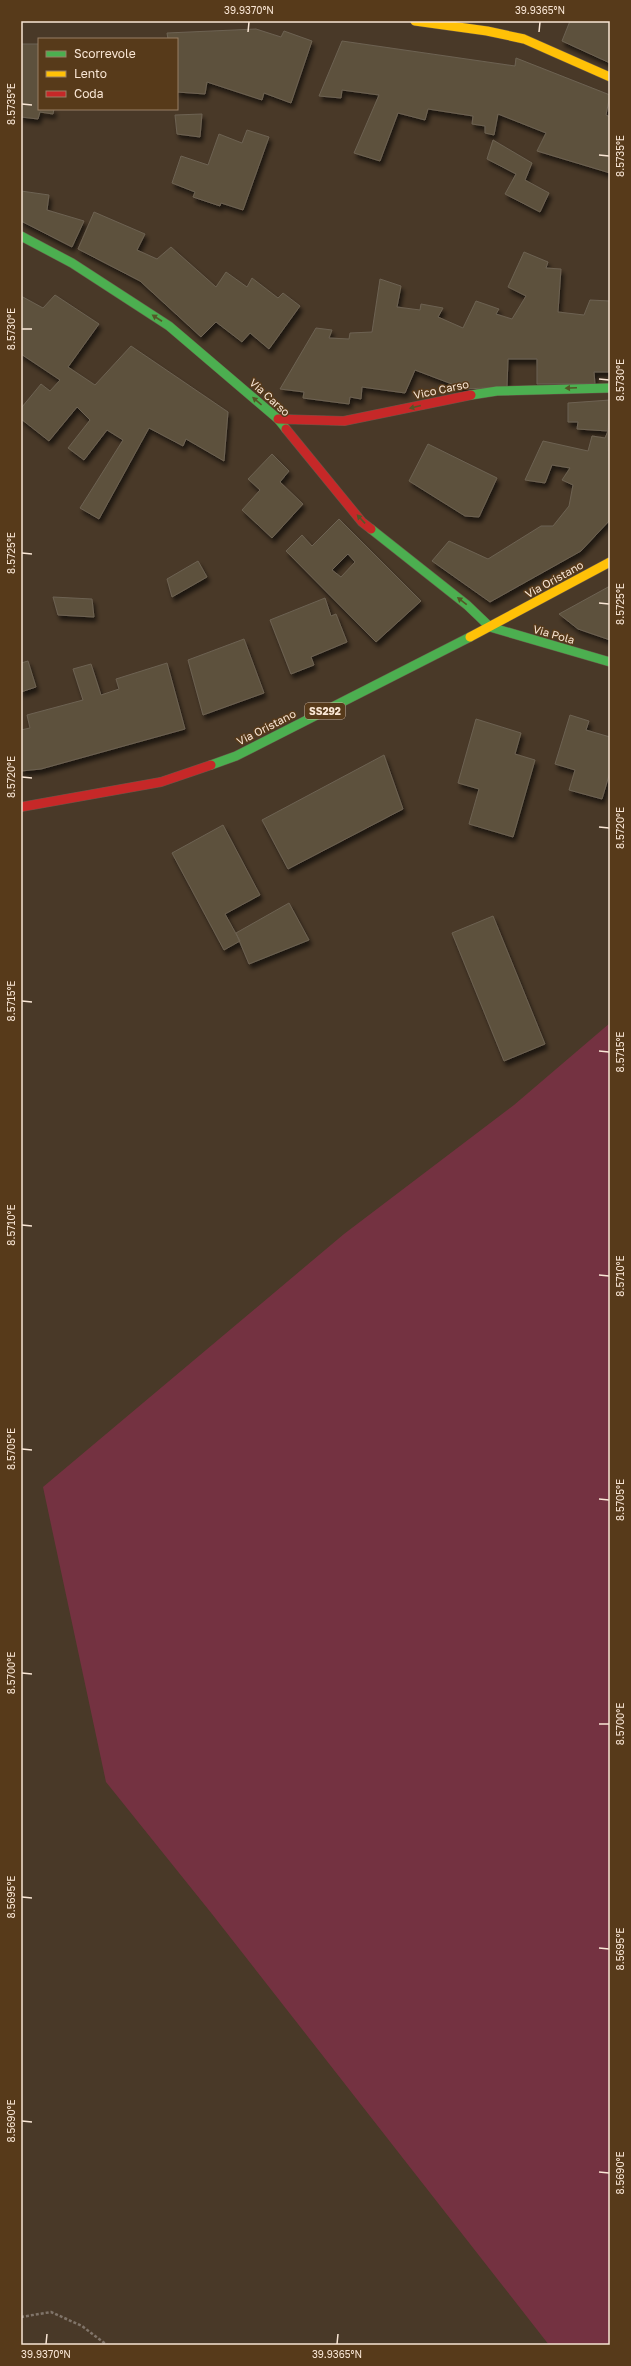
<svg xmlns="http://www.w3.org/2000/svg" width="631" height="2366" viewBox="0 0 631 2366" font-family="'Golos Text',sans-serif">
	<style>
		.green { fill: #743241 }
		.building { fill: #5d513e; stroke: #6d6252; fill-rule: evenodd; filter: url(#shadow) }
		.lines { fill: none; stroke-linecap: round; stroke-linejoin: round }
		.fast-casing { stroke: #665748; stroke-width: 10 }
		.slow-casing { stroke: #665748; stroke-width: 10 }
		.jam-casing { stroke: #665748; stroke-width: 10 }
		.path { stroke: #807469; stroke-width: 2.5; stroke-dasharray: 3 2; stroke-linecap: butt }
		.fast { stroke: #4caf50; stroke-width: 9 }
		.slow { stroke: #ffc107; stroke-width: 9 }
		.jam { stroke: #c62828; stroke-width: 9 }
		.oneway { fill: #545728 }
		.ticks { fill: none; stroke: #f9e6d5; stroke-width: 1.5 }
		.labels { text-anchor: middle; dominant-baseline: central; stroke-width: 3; stroke-linejoin: round; paint-order: stroke }
		.shield { fill: #573a1a; stroke: #c8b29d; stroke-width: 1 }
		.shield-label { font-size: 10px; font-weight: bold; fill: #f9e6d5 }
		.street-label { font-size: 11px; fill: #f9e6d5; stroke: #573a1a }
		.neatline { fill: none; stroke: #f9e6d5; stroke-width: 1.5 }
		.ticks-label { font-size: 10px; text-anchor: middle; fill: #f9e6d5 }
	</style>
	<defs>
		<filter id="shadow"><feDropShadow dx="2.5" dy="4.5" stdDeviation="2" flood-color="#0009"/></filter>
	</defs>
	<rect width="100%" height="100%" fill="#493928"/>
	<path class="green" d="M610,1023V2345H549L212,1914L106,1782L43,1487L344,1234L514,1105Z"/>
	<path class="building" d="M570,21H610V63L562,41Z
		M256,29L281,37L284,31L312,41L291,103L264,93L262,100L207,82L205,94L177,92V39H168L167,33Z
		M342,41L515,66L516,58L610,95L606,115L610,117V173L537,151L546,133L498,114L494,135L485,133V126L472,124L473,116L428,109L425,120L398,113L380,161L354,153L379,95L342,90L341,98L319,96Z
		M21,44H39V109H54L53,114L40,112L38,119L21,117Z
		M202,114L200,137L177,134L175,115Z
		M247,130L269,137L243,210L221,203L220,206L193,197L195,192L172,183L181,156L208,165L219,134L242,143Z
		M493,140L532,163L525,180L549,193L540,212L505,194L516,174L487,159Z
		M21,191L49,195L47,210L84,221L72,247L21,221Z
		M94,212L145,234L137,250L157,259L171,247L216,287L226,272L247,287L252,278L278,298L283,293L300,306L269,349L250,333L242,342L216,322L201,337L140,281L78,249Z
		M524,252L548,262L546,268L561,269L558,312L584,315L590,300L610,301V372H594L595,384H537V359H508L507,387L465,389L415,370L405,393L362,387L361,399L350,397L349,404L303,398L304,392L280,389L316,328L332,330L329,338L349,339L350,333L372,332L380,279L401,286L397,307L420,310L421,304L443,308L438,317L463,328L476,301L499,309L496,314L512,319L526,296L508,287Z
		M55,295L99,324L68,367L95,385L131,346L228,412L224,461L186,439L183,446L149,428L99,519L80,508L123,440L107,430L84,460L68,448L90,420L77,407L49,441L21,419V405L22,407L41,384L50,391L60,380L21,354V296L43,308Z
		M610,400L608,431L577,429L578,422H568V403Z
		M608,431L610,520L581,551L490,602L432,561L449,541L488,559L541,526H553L569,506L573,485L562,480L570,468L552,465L545,483L525,480L543,441L588,451L592,436L605,438Z
		M428,444L497,478L479,517L465,516L409,481Z
		M272,454L289,471L280,482L303,504L272,538L242,510L260,490L248,479Z
		M339,519L421,601L376,642L286,551L302,535L312,546ZM348,554L355,562L341,577L332,570Z
		M198,561L207,577L172,597L167,579Z
		M610,586V640L578,629L559,614Z
		M53,597L92,599L94,617L58,615Z
		M325,598L331,616L336,614L347,642L311,657L314,665L291,674L270,620Z
		M244,639L264,693L203,715L188,660Z
		M28,661L36,687L21,692V663Z
		M167,663L185,729L41,769L21,771V730L30,728L27,715L83,700L73,669L91,664L101,695L119,689L116,679Z
		M570,715L589,721L586,730L610,737V772L602,799L569,790L575,770L555,764Z
		M476,719L521,733L515,754L535,760L513,837L469,824L479,789L458,783Z
		M384,755L403,809L288,869L262,820Z
		M223,825L260,895L225,914L240,941L224,950L172,853Z
		M289,903L309,940L249,964L236,933Z
		M493,916L545,1044L504,1061L452,933Z"/>
	<g class="lines">
		<g class="fast-casing">
			<path id="fast" d="M21,236L72,263L169,326L278,419L286,429
				M471,395L497,391L610,388
				M371,529L467,605L490,627L610,662
				M211,765L236,756L470,637"/>
		</g>
		<g class="slow-casing">
			<path id="slow" d="M415,21L487,31L524,39L610,77
				M470,637L610,562"/>
		</g>
		<g class="jam-casing">
			<path id="jam" d="M278,419L344,421L471,395
				M286,429L362,522L371,529
				M21,807L161,782L211,765"/>
		</g>
		<path class="path" d="M21,2317L51,2312L82,2326L107,2345"/>
		<use href="#fast" class="fast"/>
		<use href="#slow" class="slow"/>
		<use href="#jam" class="jam"/>
	</g>
	<defs><path id="oneway-solid" d="M-6-.8H1V-3.2L6.5 0L1 3.2V.8H-6Z"/></defs>
	<g class="oneway">
		<use href="#oneway-solid" transform="translate(157 318) rotate(-147)"/>
		<use href="#oneway-solid" transform="translate(571 388) rotate(178)"/>
		<use href="#oneway-solid" transform="translate(257 401) rotate(-140)"/>
		<use href="#oneway-solid" transform="translate(415 407) rotate(166)"/>
		<use href="#oneway-solid" transform="translate(361 519) rotate(-133)"/>
		<use href="#oneway-solid" transform="translate(462 601) rotate(-142)"/>
	</g>
	<path class="ticks" d="M248,32L249,22M539,32L540,22M22,104L32,105M599,155L609,156M22,329H32M599,379L609,380M22,553L32,554M599,603L609,604M22,777L32,778M599,827L609,828M22,1001L32,1002M599,1051L609,1052M22,1225L32,1226M599,1275L609,1276M22,1449L32,1450M599,1499L609,1500M22,1673L32,1674M599,1724H609M22,1897L32,1898M599,1948L609,1949M22,2121L32,2122M599,2172L609,2173M46,2344L47,2334M337,2344L338,2334"/>
	<g class="labels">
		<rect class="shield" x="305" y="703" width="40" height="16" rx="3"/>
		<g class="shield-label">
			<text x="325" y="711">SS292</text>
		</g>
		<g class="street-label">
			<text transform="translate(441 389) rotate(-12)">Vico Carso</text>
			<text transform="translate(270 397) rotate(42)">Via Carso</text>
			<text transform="translate(554 579) rotate(-29)">Via Oristano</text>
			<text transform="translate(554 634) rotate(16)">Via Pola</text>
			<text transform="translate(266 727) rotate(-27)">Via Oristano</text>
		</g>
	</g>
	<rect width="631" height="2366" fill="none" stroke="#573a1a" stroke-width="44"/>
	<rect x="38" y="38" width="140" height="72" fill="#573a1a" stroke="#987f65"/>
	<rect x="46" y="51" width="20" height="6" fill="#4caf50" stroke="#987f65"/>
	<text x="74" y="58" font-size="12" fill="#f9e6d5">Scorrevole</text>
	<rect x="46" y="71" width="20" height="6" fill="#ffc107" stroke="#987f65"/>
	<text x="74" y="78" font-size="12" fill="#f9e6d5">Lento</text>
	<rect x="46" y="91" width="20" height="6" fill="#c62828" stroke="#987f65"/>
	<text x="74" y="98" font-size="12" fill="#f9e6d5">Coda</text>
	<rect x="22" y="22" width="587" height="2322" class="neatline"/>
	<g class="ticks-label">
		<text x="249" y="14">39.9370°N</text>
		<text x="540" y="14">39.9365°N</text>
		<text transform="translate(11 104) rotate(-90)" y="4">8.5735°E</text>
		<text transform="translate(620 156) rotate(-90)" y="4">8.5735°E</text>
		<text transform="translate(11 329) rotate(-90)" y="4">8.5730°E</text>
		<text transform="translate(620 380) rotate(-90)" y="4">8.5730°E</text>
		<text transform="translate(11 553) rotate(-90)" y="4">8.5725°E</text>
		<text transform="translate(620 604) rotate(-90)" y="4">8.5725°E</text>
		<text transform="translate(11 777) rotate(-90)" y="4">8.5720°E</text>
		<text transform="translate(620 828) rotate(-90)" y="4">8.5720°E</text>
		<text transform="translate(11 1001) rotate(-90)" y="4">8.5715°E</text>
		<text transform="translate(620 1052) rotate(-90)" y="4">8.5715°E</text>
		<text transform="translate(11 1225) rotate(-90)" y="4">8.5710°E</text>
		<text transform="translate(620 1276) rotate(-90)" y="4">8.5710°E</text>
		<text transform="translate(11 1449) rotate(-90)" y="4">8.5705°E</text>
		<text transform="translate(620 1500) rotate(-90)" y="4">8.5705°E</text>
		<text transform="translate(11 1673) rotate(-90)" y="4">8.5700°E</text>
		<text transform="translate(620 1724) rotate(-90)" y="4">8.5700°E</text>
		<text transform="translate(11 1897) rotate(-90)" y="4">8.5695°E</text>
		<text transform="translate(620 1949) rotate(-90)" y="4">8.5695°E</text>
		<text transform="translate(11 2121) rotate(-90)" y="4">8.5690°E</text>
		<text transform="translate(620 2173) rotate(-90)" y="4">8.5690°E</text>
		<text x="46" y="2358">39.9370°N</text>
		<text x="337" y="2358">39.9365°N</text>
	</g>
</svg>
